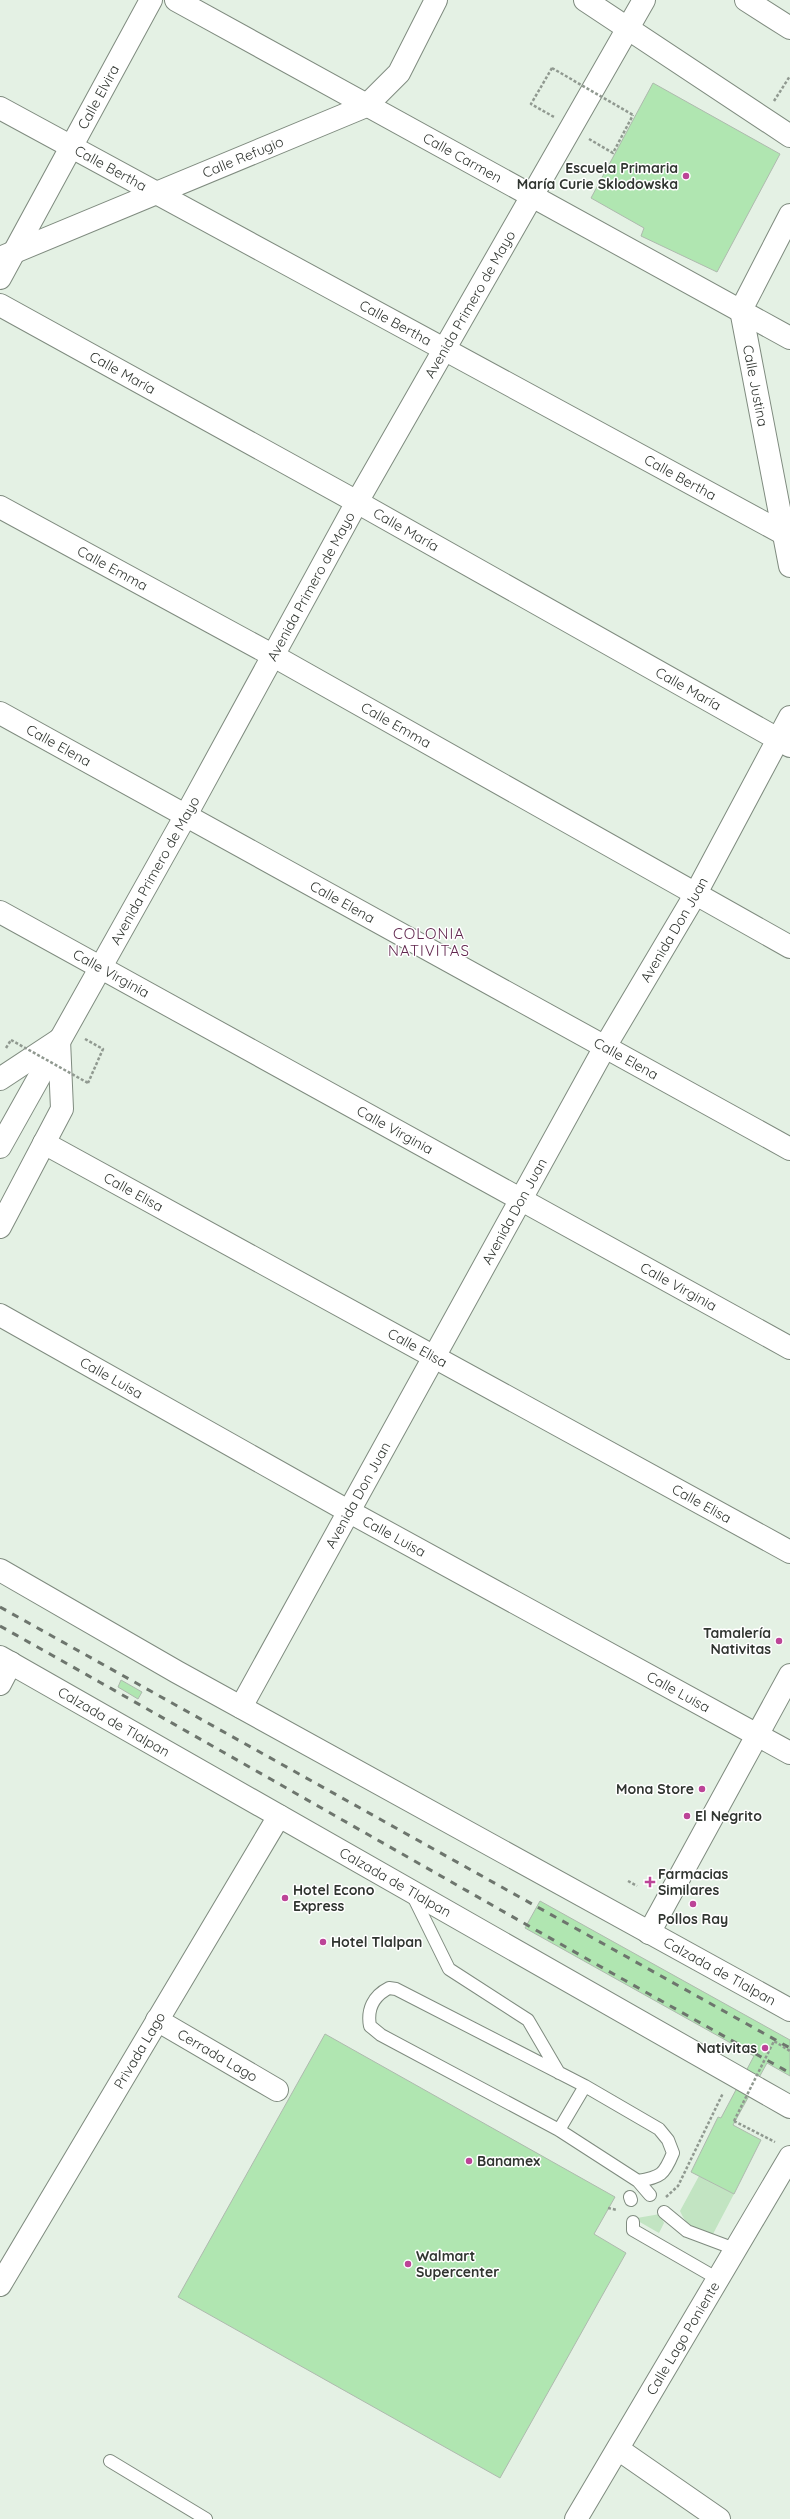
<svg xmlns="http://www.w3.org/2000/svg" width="790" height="2519" viewBox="0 0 790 2519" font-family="Quicksand,sans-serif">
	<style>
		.green { fill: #c2e4c2 }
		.building { fill: #b0e6b1; stroke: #aebaae }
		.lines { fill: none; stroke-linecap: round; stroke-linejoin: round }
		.service-casing { stroke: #7f8b7f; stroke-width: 14 }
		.minor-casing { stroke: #7f8b7f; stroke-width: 24 }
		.secondary-casing { stroke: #7f8b7f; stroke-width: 24 }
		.primary-casing { stroke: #7f8b7f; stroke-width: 24 }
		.trunk-casing { stroke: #7f8b7f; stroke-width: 24 }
		.path { stroke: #909990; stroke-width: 2.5; stroke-dasharray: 3 2; stroke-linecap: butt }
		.service { stroke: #fff; stroke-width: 12 }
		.minor { stroke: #fff; stroke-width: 22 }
		.secondary { stroke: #fff; stroke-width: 22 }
		.primary { stroke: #fff; stroke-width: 22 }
		.trunk { stroke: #fff; stroke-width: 22 }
		.rail { stroke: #6d756d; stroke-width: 3; stroke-dasharray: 7 7; stroke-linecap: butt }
		.path-bridge { stroke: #909990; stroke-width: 2.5; stroke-dasharray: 3 2; stroke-linecap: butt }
		.poi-dot { fill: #bc4497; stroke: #fff; stroke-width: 1.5 }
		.labels { text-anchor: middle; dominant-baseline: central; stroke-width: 3; stroke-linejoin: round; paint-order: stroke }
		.street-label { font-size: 14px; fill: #303530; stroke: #fff }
		.poi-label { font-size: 14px; font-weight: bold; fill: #303530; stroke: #fff; text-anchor: start }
		.neighbourhood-label { font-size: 15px; letter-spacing: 1px; fill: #62274f; stroke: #fff }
	</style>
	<rect width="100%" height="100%" fill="#e4f1e4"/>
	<path class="green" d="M699,2176L734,2194L713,2234C696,2230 687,2227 680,2211Z
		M660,2214L664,2223L659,2233L638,2221L637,2218Z"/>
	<path class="building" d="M653,83L780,154L717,272L641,236L644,228L591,198Z
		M121,1680L142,1692L138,1699L118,1687Z
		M540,1901L790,2040V2076L767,2063L733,2125L761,2140L734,2194L691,2172L718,2117L721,2118L754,2056L525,1928Z
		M325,2034L615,2197L594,2234L626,2253L500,2478L178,2297Z"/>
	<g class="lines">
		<g class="service-casing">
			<path id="service" d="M412,1894L449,1969L528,2020L559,2073
				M389,1988L396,1989L585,2086L659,2129L668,2140L673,2153C664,2175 661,2177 638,2181L559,2130L381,2035L370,2026C367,2010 373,1996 389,1988Z
				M559,2130L585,2086
				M638,2181L650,2195
				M630,2197L631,2200
				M664,2212L687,2231L735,2249
				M633,2222V2230L718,2279
				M110,2461L206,2519"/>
		</g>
		<g class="minor-casing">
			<g id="minor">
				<path id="s1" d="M176,0L790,338"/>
				<path id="s2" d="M0,108L790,537"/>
				<path id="s3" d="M790,215L741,310L790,566"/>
				<path id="s4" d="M0,258L366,106L399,73L436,0"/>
				<path id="s5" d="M0,278L151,0"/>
				<path id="s6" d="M0,305L357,502L790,746"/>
				<path id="s7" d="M0,507L272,655L790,947"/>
				<path id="s8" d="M0,713L790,1149"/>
				<path id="s9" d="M0,912L790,1348"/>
				<path d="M0,1079L59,1040"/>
				<path id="s10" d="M44,1143L790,1552"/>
				<path d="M0,1227L62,1109L59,1040"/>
				<path id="s11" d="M0,1315L348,1511L790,1753"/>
				<path d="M0,1684L11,1663"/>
				<path id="s12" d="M241,1707L606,1045L695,895L790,717"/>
				<path d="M649,1933L790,1675"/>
				<path id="s13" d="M157,2020L277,2090"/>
				<path id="s14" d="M0,2285L279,1816"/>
				<path d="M618,2449L719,2519"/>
				<path id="s15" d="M576,2519L790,2157"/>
			</g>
		</g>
		<g class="secondary-casing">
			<path id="secondary" d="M585,0L790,136
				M746,0L790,28"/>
		</g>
		<g class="primary-casing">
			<g id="primary">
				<path id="s16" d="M0,1147L186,815L357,502L644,0"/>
			</g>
		</g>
		<g class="trunk-casing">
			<g id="trunk">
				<path id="s17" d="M0,1570L177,1672L790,2010"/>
				<path id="s18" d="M0,1657L790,2107"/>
			</g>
		</g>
		<path class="path" d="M552,68L531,104L554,117
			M774,101L790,76
			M589,139L613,153L633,115
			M85,1039L103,1049L88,1083
			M6,1048L11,1040
			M628,1881L637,1886
			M734,2121L775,2142
			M666,2197L678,2186L723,2093
			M608,2208L617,2210"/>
		<use href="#service" class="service"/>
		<use href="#minor" class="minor"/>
		<use href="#secondary" class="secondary"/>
		<use href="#primary" class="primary"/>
		<use href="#trunk" class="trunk"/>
		<path class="rail" d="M0,1607L790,2048
			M0,1626C264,1774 526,1926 790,2073"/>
		<path class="path-bridge" d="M552,68L633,115
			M11,1040L88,1083
			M734,2121L774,2041L790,2051"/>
	</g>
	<g class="poi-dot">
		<circle cx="686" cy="176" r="4"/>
		<circle cx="779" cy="1641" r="4"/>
		<circle cx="702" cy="1789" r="4"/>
		<circle cx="687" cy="1816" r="4"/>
		<path d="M648 1876h4v4h4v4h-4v4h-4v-4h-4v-4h4z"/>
		<circle cx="285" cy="1898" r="4"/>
		<circle cx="693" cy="1904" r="4"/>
		<circle cx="323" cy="1942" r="4"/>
		<circle cx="765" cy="2048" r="4"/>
		<circle cx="469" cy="2161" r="4"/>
		<circle cx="408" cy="2264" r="4"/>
	</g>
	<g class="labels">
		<g class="street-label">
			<text stroke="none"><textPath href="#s5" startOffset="206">Calle Elvira</textPath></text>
			<text stroke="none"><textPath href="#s4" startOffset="263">Calle Refugio</textPath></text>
			<text stroke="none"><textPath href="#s1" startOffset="327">Calle Carmen</textPath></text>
			<text stroke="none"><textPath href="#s2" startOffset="126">Calle Bertha</textPath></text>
			<text stroke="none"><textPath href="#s16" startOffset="965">Avenida Primero de Mayo</textPath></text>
			<text stroke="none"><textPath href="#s2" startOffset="450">Calle Bertha</textPath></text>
			<text stroke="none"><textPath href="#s6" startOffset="140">Calle María</textPath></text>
			<text stroke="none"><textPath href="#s3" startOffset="184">Calle Justina</textPath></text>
			<text stroke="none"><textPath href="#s2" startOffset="774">Calle Bertha</textPath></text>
			<text stroke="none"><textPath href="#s6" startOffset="464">Calle María</textPath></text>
			<text stroke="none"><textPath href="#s7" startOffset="128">Calle Emma</textPath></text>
			<text stroke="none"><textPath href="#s16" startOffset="641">Avenida Primero de Mayo</textPath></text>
			<text stroke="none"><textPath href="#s6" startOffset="788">Calle María</textPath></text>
			<text stroke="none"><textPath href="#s7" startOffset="452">Calle Emma</textPath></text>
			<text stroke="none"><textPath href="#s8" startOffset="67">Calle Elena</textPath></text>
			<text stroke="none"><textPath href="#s16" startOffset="317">Avenida Primero de Mayo</textPath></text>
			<text stroke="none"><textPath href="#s8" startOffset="391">Calle Elena</textPath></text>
			<text stroke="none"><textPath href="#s12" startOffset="890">Avenida Don Juan</textPath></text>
			<text stroke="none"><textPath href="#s9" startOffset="127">Calle Virginia</textPath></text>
			<text stroke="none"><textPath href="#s8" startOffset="715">Calle Elena</textPath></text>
			<text stroke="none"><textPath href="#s9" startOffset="451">Calle Virginia</textPath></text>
			<text stroke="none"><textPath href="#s10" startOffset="102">Calle Elisa</textPath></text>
			<text stroke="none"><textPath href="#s12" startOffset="566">Avenida Don Juan</textPath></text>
			<text stroke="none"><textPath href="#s9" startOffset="775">Calle Virginia</textPath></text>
			<text stroke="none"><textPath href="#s10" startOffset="426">Calle Elisa</textPath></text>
			<text stroke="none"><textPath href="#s11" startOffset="128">Calle Luisa</textPath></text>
			<text stroke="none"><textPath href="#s12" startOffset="242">Avenida Don Juan</textPath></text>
			<text stroke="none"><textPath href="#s10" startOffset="750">Calle Elisa</textPath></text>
			<text stroke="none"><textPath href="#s11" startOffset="452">Calle Luisa</textPath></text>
			<text stroke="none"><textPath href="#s11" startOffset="776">Calle Luisa</textPath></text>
			<text stroke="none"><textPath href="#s18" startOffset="131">Calzada de Tlalpan</textPath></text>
			<text stroke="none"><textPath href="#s18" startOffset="455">Calzada de Tlalpan</textPath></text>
			<text stroke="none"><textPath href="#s17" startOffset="824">Calzada de Tlalpan</textPath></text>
			<text stroke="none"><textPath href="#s14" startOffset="273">Privada Lago</textPath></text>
			<text stroke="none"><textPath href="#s13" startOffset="70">Cerrada Lago</textPath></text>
			<text stroke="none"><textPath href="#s15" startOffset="210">Calle Lago Poniente</textPath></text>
		</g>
		<g class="poi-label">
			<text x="678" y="168" text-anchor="end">Escuela Primaria<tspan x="678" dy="16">María Curie Sklodowska</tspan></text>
			<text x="771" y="1633" text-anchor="end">Tamalería<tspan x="771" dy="16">Nativitas</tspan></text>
			<text x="694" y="1789" text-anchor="end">Mona Store</text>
			<text x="695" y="1816">El Negrito</text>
			<text x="658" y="1874">Farmacias<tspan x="658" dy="16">Similares</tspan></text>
			<text x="293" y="1890">Hotel Econo<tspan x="293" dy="16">Express</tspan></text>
			<text x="693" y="1919" text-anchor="middle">Pollos Ray</text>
			<text x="331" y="1942">Hotel Tlalpan</text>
			<text x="757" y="2048" text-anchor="end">Nativitas</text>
			<text x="477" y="2161">Banamex</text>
			<text x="416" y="2256">Walmart<tspan x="416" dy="16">Supercenter</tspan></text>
		</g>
		<g class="neighbourhood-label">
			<text x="429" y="933">COLONIA<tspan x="429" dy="17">NATIVITAS</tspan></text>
		</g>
	</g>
</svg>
